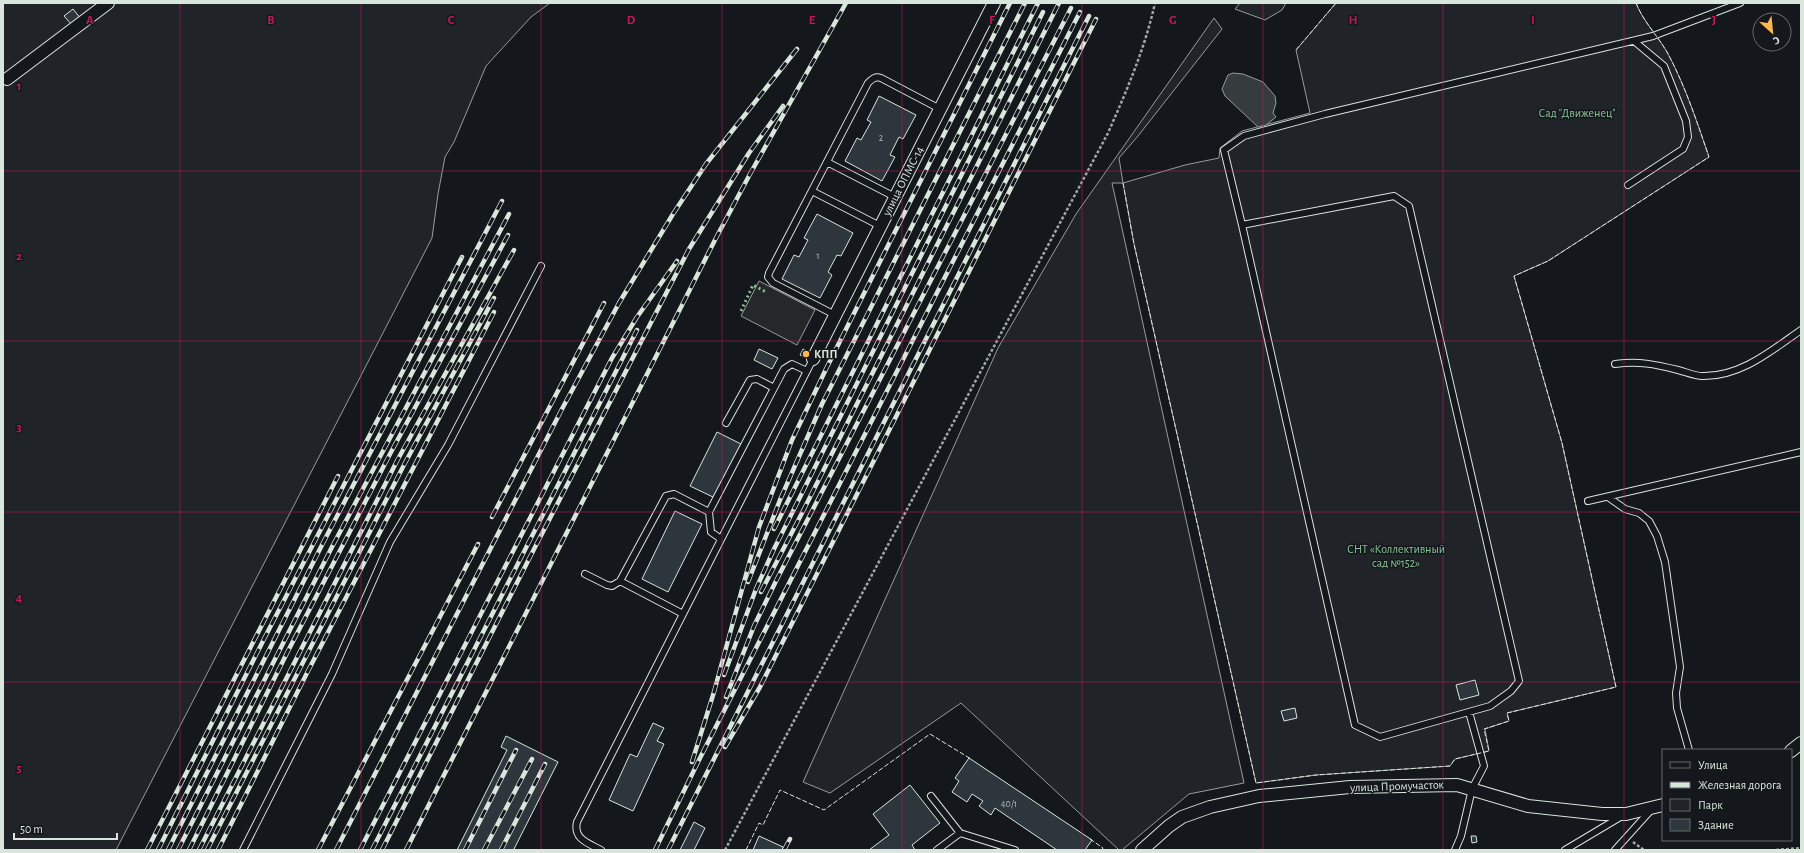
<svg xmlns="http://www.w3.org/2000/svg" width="1804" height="853" viewBox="0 0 1804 853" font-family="'Alegreya Sans',sans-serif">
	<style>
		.green { fill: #202428; stroke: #939e99 }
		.parking { fill: #24282b; stroke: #939e99 }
		.water { fill: #363b3e; stroke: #939e99 }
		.building { fill: #2c363c; stroke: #d8e6dc }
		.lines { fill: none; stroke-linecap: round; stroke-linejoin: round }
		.service-casing { stroke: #d8e6dc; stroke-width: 8 }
		.minor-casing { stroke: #d8e6dc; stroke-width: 14 }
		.path { stroke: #9da8a2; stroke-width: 2.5; stroke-dasharray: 3 2; stroke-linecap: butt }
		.service { stroke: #14181c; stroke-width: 6 }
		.minor { stroke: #14181c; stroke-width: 12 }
		.rail-casing { stroke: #d8e6dc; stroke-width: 4.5 }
		.rail { stroke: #14181c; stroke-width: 3; stroke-dasharray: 9; stroke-linecap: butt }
		.hedge { stroke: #8ac095; stroke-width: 3; stroke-dasharray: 2 3; stroke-linecap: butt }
		.fence { stroke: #d8e6dc; stroke-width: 1; stroke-dasharray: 5 2; stroke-linecap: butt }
		.grid { fill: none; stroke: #c2185b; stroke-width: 1; stroke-opacity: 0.55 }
		.poi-dot { fill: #ffb74d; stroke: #14181c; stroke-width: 1.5 }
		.labels { text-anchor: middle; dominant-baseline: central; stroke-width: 3; stroke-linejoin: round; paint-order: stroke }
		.number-label { font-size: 10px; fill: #adbab4 }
		.park-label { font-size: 12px; fill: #8ac095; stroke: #14181c }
		.street-label { font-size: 12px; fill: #d8e6dc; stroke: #14181c }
		.poi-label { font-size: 12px; font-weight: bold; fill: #d8e6dc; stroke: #14181c; text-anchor: start }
		.grid-label { font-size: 13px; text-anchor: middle; font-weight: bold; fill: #c2185b; stroke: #14181c; stroke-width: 3; stroke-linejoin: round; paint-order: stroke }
	</style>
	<rect width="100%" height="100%" fill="#14181c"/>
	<path class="green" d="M3,3H550L531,17L486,66L454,142L445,157L438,194L432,238L116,850H3Z
		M1240,3H1286L1282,10L1265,20L1235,9Z
		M1336,3H1636C1643,21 1657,35 1667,52C1685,85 1697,122 1709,157L1548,261L1514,276L1562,443L1616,687L1507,713L1509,721L1485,729L1489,751L1455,759L1450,766L1316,775L1256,783L1134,244L1123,183H1112L1244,783L1189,794L1122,850H1119L961,703L830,793L803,782L998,348L1076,214L1214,18L1222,29L1138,136L1119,158L1123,183L1185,165L1219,158L1220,148L1242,131L1310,113L1296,50Z"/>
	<path class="parking" d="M759,281L815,310L797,345L741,316Z"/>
	<path class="water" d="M1233,73L1243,74L1263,82L1275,96L1276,103L1273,113L1276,117L1266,125L1258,127L1225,96L1222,89L1228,75Z"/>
	<path class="building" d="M73,9L81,19L73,26L64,16Z
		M879,96L916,115L903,139L899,137L890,155L895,157L882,181L845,161L857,138L861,140L871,122L867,120Z
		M817,214L853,233L841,256L837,255L828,272L832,275L820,298L782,279L794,255L799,257L808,240L804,238Z
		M759,349L778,358L772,369L754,360Z
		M803,349L811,353L808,359L800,355Z
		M717,432L741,444L715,498L690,486Z
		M675,511L702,524L668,592L642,579Z
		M1475,680L1479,695L1460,700L1456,685Z
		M1295,708L1297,718L1284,721L1281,711Z
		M653,723L664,728L657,741L664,744L633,811L609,800L630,754L637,757Z
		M506,736L558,762L514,849L515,850H457L507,750L501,747Z
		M969,758L1092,840L1085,850H1057L995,808L991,815L979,806L983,801L972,794L967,802L952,792L959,781L955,778Z
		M910,785L940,823L912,845L915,850H869L889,835L873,814Z
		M694,822L705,828L694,850H680Z
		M759,836L783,847L782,850H753Z
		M1471,836H1476L1477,842L1472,843Z"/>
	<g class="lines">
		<g class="service-casing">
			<path id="service" d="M827,162L895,197
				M1628,185L1683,149L1688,137L1686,121L1664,66L1634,41
				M812,191L880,226
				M1242,225L1394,196L1409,206L1519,681L1511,691L1490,706L1380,737L1355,725L1242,225L1224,150L1244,136L1325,114L1653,36L1740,3
				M835,315L773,283L768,277L769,273L868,83C872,79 875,76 881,78L940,109
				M1615,364C1639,361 1654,364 1678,370C1686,372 1695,376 1702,376C1740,377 1771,351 1801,330
				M726,423L750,380L757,379L774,388
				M1608,497L1625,509L1639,513L1649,521L1657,536L1665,562L1680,667L1676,693L1677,708L1689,750
				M1588,501L1801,452
				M721,539L711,532L709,512L784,369L792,364L807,371
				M585,574L607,585L612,586L620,581L666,496L674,494L709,512
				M620,581L683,614
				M931,796L960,833
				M243,850L332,674L390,542L448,445L541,266
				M601,850C588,843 573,839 577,822L813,359
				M937,850L960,833L1015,850
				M1455,850L1461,836L1472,789L1484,766L1469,712
				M1565,850L1622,816
				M1615,850L1651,810"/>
		</g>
		<g class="minor-casing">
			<path id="minor" d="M7,79L108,3
				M813,359L994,3
				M1791,751L1801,743
				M1142,850L1169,826L1182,817L1210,807L1259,796L1350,787L1457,785L1528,806L1602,814H1626L1663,805"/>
		</g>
		<path class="path" d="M1633,842L1644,850
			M725,850L1108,133C1127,90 1145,48 1155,3
			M1776,850L1801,848"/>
		<use href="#service" class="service"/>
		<use href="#minor" class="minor"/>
		<g class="rail-casing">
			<path id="rail" d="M492,517L604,303
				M774,529L1038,3
				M748,582L780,500L822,404L1025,3
				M761,592L802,513L1059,3
				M724,675L756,589L774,549L1043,12
				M726,697L754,626L776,581L1071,8
				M725,747L760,687L1096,19
				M692,762L714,692L759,527L792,440L827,367L1010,3
				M147,850L338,476
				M158,850L264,639L462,257
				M168,850L324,541L502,201
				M178,850L332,547L509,214
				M189,850L288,651L390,454L508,235
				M199,850L398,459L514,250
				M207,850L405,463L494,298
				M218,850L308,671L494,312
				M318,850L478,544
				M336,850L562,409L619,303L673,214L706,164L797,49
				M360,850L612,358L637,317L677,261
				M372,850L637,330
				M382,850L532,553L689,249L749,153L783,106
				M406,850L716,238L750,174L846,3
				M465,850L516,750
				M484,850L532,759
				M501,850L545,764
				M655,850L701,756L1080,12
				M668,850L1089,16
				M784,850L790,839"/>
		</g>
		<use href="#rail" class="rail"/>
		<path class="hedge" d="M741,311L753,285L766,292"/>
		<path class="fence" d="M1296,50L1336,3
			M1123,183L1134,244L1256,783L1316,775L1450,766L1455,759L1489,751L1484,729L1509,721L1507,713L1616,687L1562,443L1514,276L1548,261L1709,157C1697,122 1685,85 1667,52C1657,35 1643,21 1636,3
			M1090,839L1103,848L1102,850
			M746,850L759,823L763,825L780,790L824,810L930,734L971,759"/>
	</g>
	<path class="grid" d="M180,3V850M361,3V850M541,3V850M722,3V850M902,3V850M1082,3V850M1263,3V850M1443,3V850M1624,3V850M3,171H1801M3,341H1801M3,512H1801M3,682H1801"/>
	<circle class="poi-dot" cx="806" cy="354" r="4"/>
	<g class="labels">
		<g class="number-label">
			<text x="881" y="138">2</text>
			<text x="818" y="256">1</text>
			<text x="1009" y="804">40/1</text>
		</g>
		<g class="park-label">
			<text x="1577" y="113">Сад "Движенец"</text>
			<text x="1396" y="549">СНТ «Коллективный<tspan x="1396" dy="14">сад №152»</tspan></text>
		</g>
		<g class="street-label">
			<text transform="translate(903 181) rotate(-63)">улица ОПМС-14</text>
			<text transform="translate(1397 786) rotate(-2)">улица Промучасток</text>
		</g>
		<g class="poi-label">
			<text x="814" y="354">КПП</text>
		</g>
	</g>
	<g class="grid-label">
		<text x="90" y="24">A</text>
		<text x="271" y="24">B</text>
		<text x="451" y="24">C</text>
		<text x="631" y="24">D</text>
		<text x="812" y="24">E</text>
		<text x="992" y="24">F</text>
		<text x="1173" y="24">G</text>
		<text x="1353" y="24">H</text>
		<text x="1533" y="24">I</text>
		<text x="1714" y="24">J</text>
		<text x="19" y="90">1</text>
		<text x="19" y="260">2</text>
		<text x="19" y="431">3</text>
		<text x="19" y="602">4</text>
		<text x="19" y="772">5</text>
	</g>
	<rect width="1804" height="853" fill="none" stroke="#d8e6dc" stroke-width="8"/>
	<rect x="1662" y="749" width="130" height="92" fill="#14181c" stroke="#626a69"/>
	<rect x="1670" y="762" width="20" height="6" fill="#14181c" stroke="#626a69"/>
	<text x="1698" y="769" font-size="12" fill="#d8e6dc">Улица</text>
	<rect x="1670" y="782" width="20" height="6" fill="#d8e6dc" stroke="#626a69"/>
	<text x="1698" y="789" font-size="12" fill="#d8e6dc">Железная дорога</text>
	<rect x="1670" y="799" width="20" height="12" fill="#202428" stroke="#626a69"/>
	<text x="1698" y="809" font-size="12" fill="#d8e6dc">Парк</text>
	<rect x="1670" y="819" width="20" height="12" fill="#2c363c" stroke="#626a69"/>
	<text x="1698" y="829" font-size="12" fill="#d8e6dc">Здание</text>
	<g transform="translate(1772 32) rotate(153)"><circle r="19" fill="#14181c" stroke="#626a69"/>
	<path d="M0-3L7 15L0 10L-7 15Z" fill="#ffb74d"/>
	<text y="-6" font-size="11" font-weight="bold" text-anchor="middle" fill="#d8e6dc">С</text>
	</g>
	<path d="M14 833v6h103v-6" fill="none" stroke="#d8e6dc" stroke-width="2"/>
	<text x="20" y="833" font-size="12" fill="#d8e6dc" stroke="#14181c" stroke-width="3" paint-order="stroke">50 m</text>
</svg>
